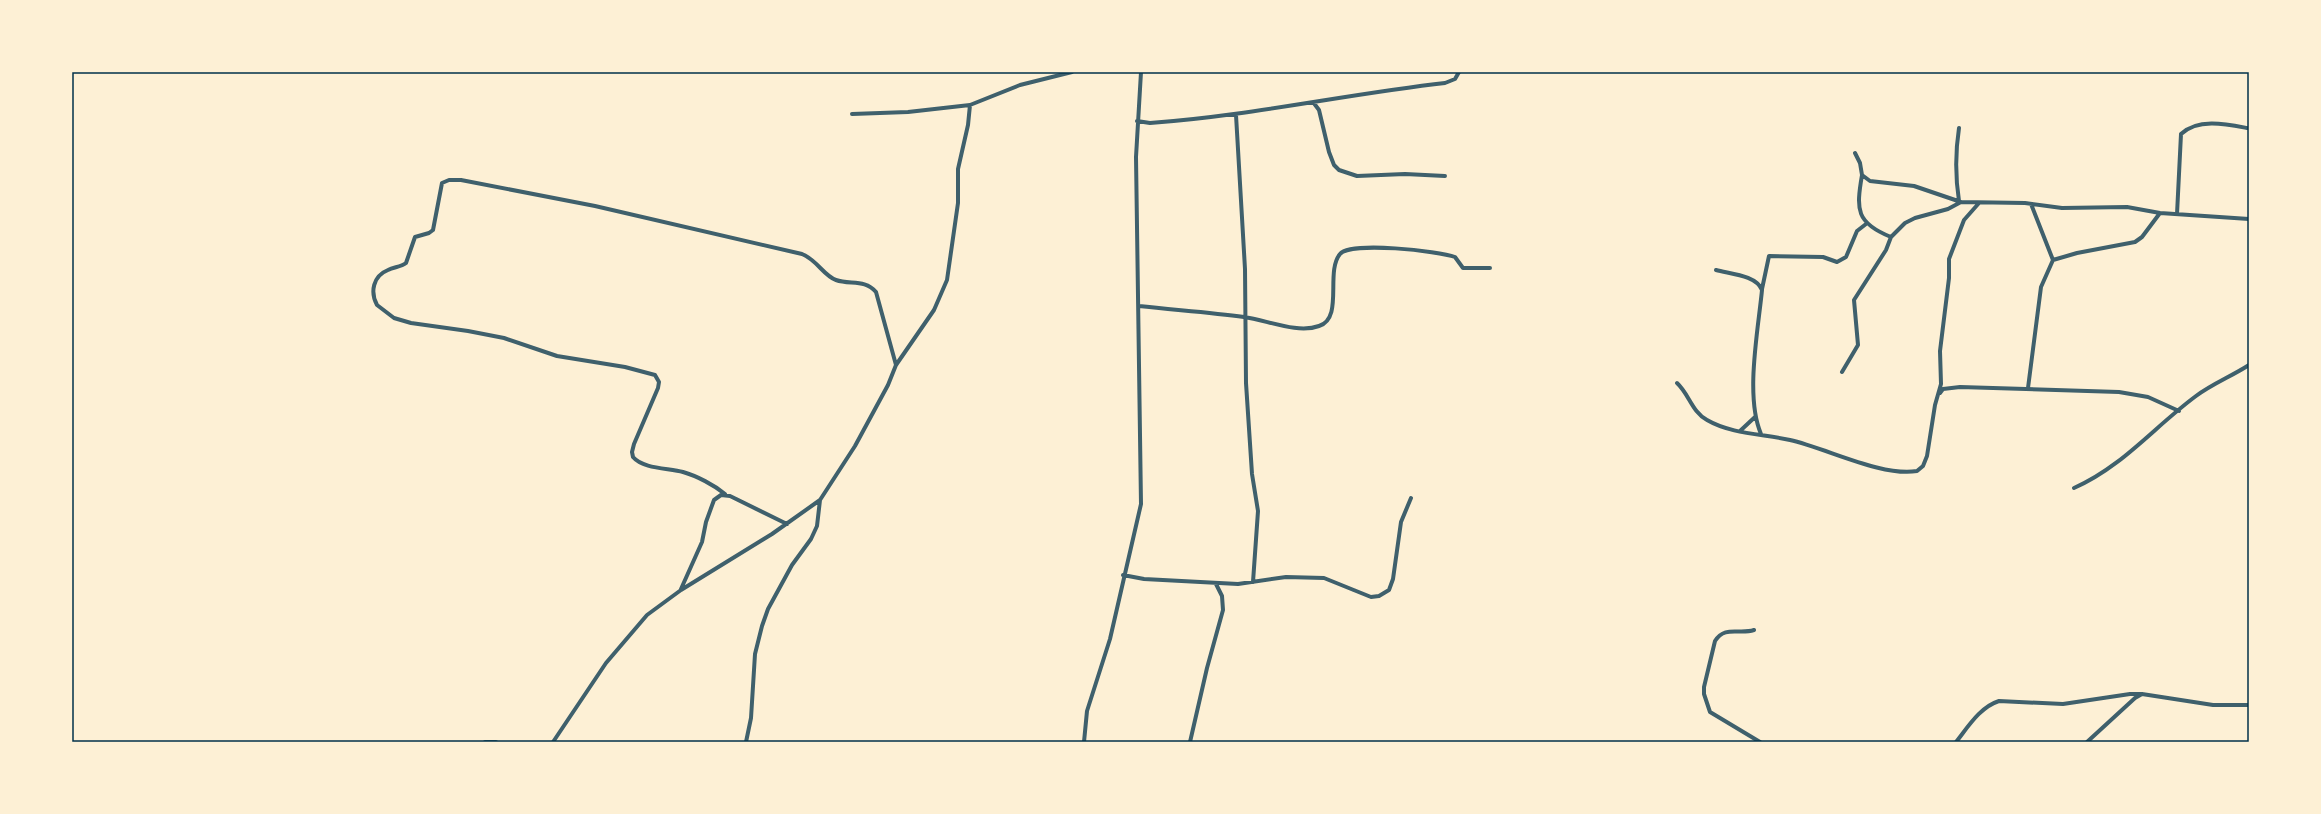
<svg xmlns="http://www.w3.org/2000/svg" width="2321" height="814" viewBox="0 0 2321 814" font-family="Cabin,sans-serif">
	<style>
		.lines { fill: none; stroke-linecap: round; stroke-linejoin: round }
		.minor { stroke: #3f606c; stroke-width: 4 }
		.neatline { fill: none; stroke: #003049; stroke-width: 1.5 }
	</style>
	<rect width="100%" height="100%" fill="#fdf0d5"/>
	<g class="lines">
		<path class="minor" d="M1313,102L1319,110L1329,152L1334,165L1339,170L1357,176L1405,174L1445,176
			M852,114L908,112L970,105L1020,85L1072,72
			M1236,115L1245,269L1246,383L1252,474L1258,511L1253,582
			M1137,121L1150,123C1249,116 1347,94 1445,83L1455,79L1459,72
			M1855,153L1860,163L1862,175L1870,181L1914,186L1961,202L2025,203L2062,208L2127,207L2160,213L2249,219
			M1862,175C1856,210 1856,223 1891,237
			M1959,201C1955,175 1955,154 1959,128
			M2031,204L2053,260
			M2177,214L2181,134C2198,118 2226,124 2247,128
			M1716,270C1730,274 1756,275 1762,290C1758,331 1745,397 1761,434
			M1762,289L1769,256L1823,257L1837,262L1846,257L1857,231L1866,224
			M1139,306C1174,310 1209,312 1244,317C1267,320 1297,334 1319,326C1344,318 1325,272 1340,254C1350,241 1439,251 1455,257L1463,268H1490
			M896,365L934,310L947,280L958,203V169L968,125L970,105
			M1842,372L1858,345L1854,300L1886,250L1891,237L1905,223L1915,218L1948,209L1961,202
			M1677,383C1689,394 1692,412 1707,420C1731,434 1763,434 1790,440C1826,448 1882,477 1917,471L1923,466L1927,456L1935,405L1941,384L1940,351L1949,278V259L1964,220L1979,203
			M2028,388L2041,287L2053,260L2077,253L2135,242L2142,237L2160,213
			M1940,393L1943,389L1960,387L2119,392L2148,397L2179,411
			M1740,431L1755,417
			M2074,488C2122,467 2154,427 2196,396C2212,384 2232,376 2249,365
			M725,494C714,485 697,476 683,472C669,468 643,469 633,457L632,452L634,444L658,388L659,382L655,375L625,367L557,356L504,338L468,331L411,323L394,318L377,305C370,292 373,276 388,270C394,267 401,267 406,263L415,237L429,233L433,230L442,183L449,180H461L595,206L802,254C817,260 824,276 836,280C850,285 865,279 876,292L896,365L888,385L855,446L820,500L817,526L811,539L792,565L768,609L762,626L755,654L751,718L746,742
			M1123,575L1144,579L1238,584L1286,577L1324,578L1371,597L1379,596L1389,590L1393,579L1401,522L1411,498
			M681,589L702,542L706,522L714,500L721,495L730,496L787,524
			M1754,630C1739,635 1725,625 1715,641L1704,687V694L1710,712L1760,742
			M485,742H496
			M553,742L606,663L647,615L681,590L772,534L820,500
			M1084,742L1087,711L1110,639L1141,504L1136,157L1141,72
			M1190,742L1207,668L1223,610L1222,596L1216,584
			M1956,742C1968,727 1980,707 1999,701L2063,704L2130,694H2142
			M2087,742L2135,698L2142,694L2213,705H2249"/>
	</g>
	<rect width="2321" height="814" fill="none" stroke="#fdf0d5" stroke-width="146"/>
	<rect x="73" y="73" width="2175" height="668" class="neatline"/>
</svg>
